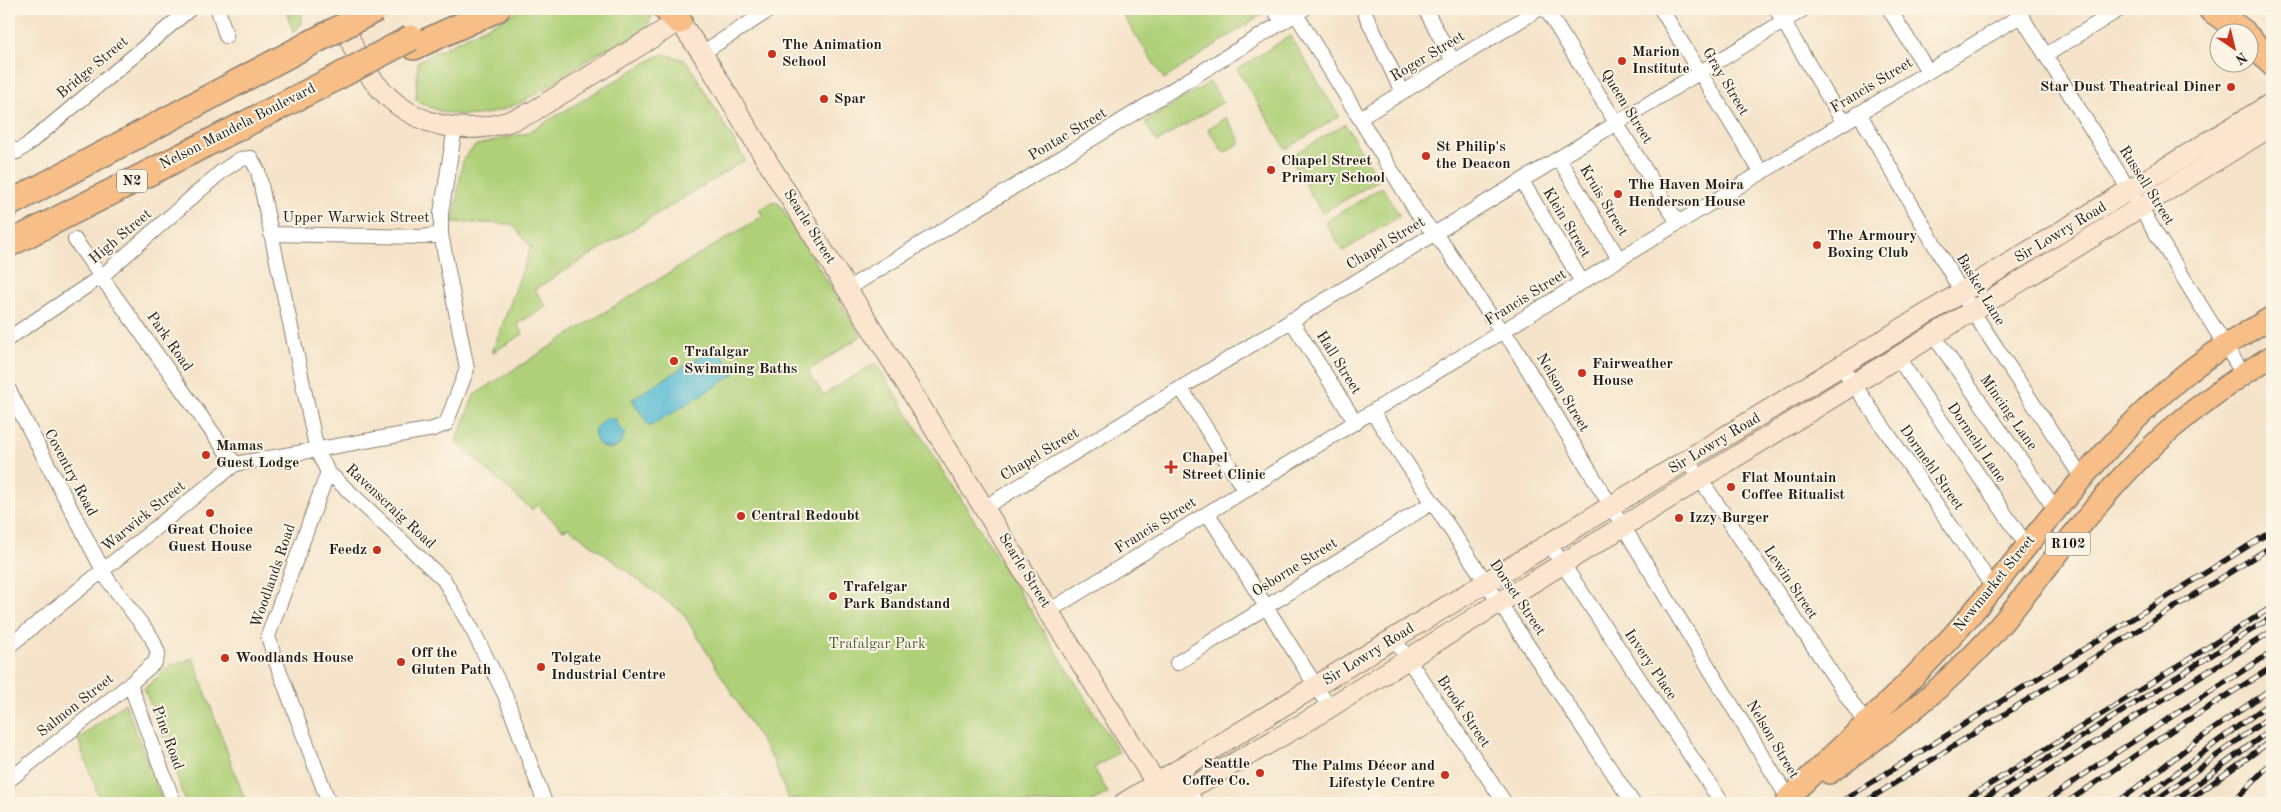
<svg xmlns="http://www.w3.org/2000/svg" width="2281" height="812" viewBox="0 0 2281 812" font-family="'Old Standard TT',serif">
	<style>
		.green { fill: #afd078; stroke: #66764a }
		.water { fill: #53b9d2; stroke: #386a77 }
		.lines { fill: none; stroke-linecap: round; stroke-linejoin: round }
		.street-casing { stroke: #888072; stroke-width: 16 }
		.secondary-casing { stroke: #888072; stroke-width: 22 }
		.primary-casing { stroke: #888072; stroke-width: 24 }
		.highway-casing { stroke: #888072; stroke-width: 28 }
		.street { stroke: #fff; stroke-width: 14 }
		.secondary { stroke: #fce5cf; stroke-width: 20 }
		.primary { stroke: #f7be87; stroke-width: 21 }
		.highway { stroke: #f7be87; stroke-width: 25 }
		.rail-casing { stroke: #1c1c1c; stroke-width: 5.5 }
		.rail { stroke: #fcf5e5; stroke-width: 4; stroke-dasharray: 11; stroke-linecap: butt }
		.highway-bridge-casing { stroke: #888072; stroke-width: 28; stroke-linecap: butt }
		.highway-bridge { stroke: #f7be87; stroke-width: 25 }
		.poi-dot { fill: #c8321e; stroke: #fcf5e5; stroke-width: 2 }
		.labels { text-anchor: middle; dominant-baseline: central; stroke-width: 4; stroke-linejoin: round; paint-order: stroke }
		.shield { fill: #fcf5e5; stroke: #5f5d58; stroke-width: 1 }
		.shield-label { font-size: 14px; font-weight: bold; fill: #1c1c1c }
		.poi-label { font-size: 15px; font-weight: bold; fill: #1c1c1c; stroke: #fcf5e5; text-anchor: start }
		.street-label { font-size: 15px; fill: #1c1c1c; stroke: #fcf5e5 }
		.park-label { font-size: 15px; fill: #4f5b3c; stroke: #fcf5e5 }
	</style>
	<rect width="100%" height="100%" fill="#fcf5e5"/>
	<filter id="ink" filterUnits="userSpaceOnUse"><feTurbulence type="fractalNoise" baseFrequency=".02" numOctaves="2"/><feDisplacementMap in="SourceGraphic" scale="10" xChannelSelector="R" yChannelSelector="G"/><feConvolveMatrix kernelMatrix="1 2 1 2 8 2 1 2 1" color-interpolation-filters="sRGB"/></filter>
	<filter id="wash" filterUnits="userSpaceOnUse"><feTurbulence type="fractalNoise" baseFrequency=".0096" numOctaves="4" result="noise"/><feDisplacementMap in="SourceGraphic" scale="20" xChannelSelector="R" yChannelSelector="G"/><feGaussianBlur stdDeviation="1.12" result="paint"/><feColorMatrix in="noise" values="0 0 0 0 0 0 0 0 0 0 0 0 0 0 0 0 0 1.4 0 .05"/><feComposite in="paint" operator="in"/></filter>
	<g filter="url(#wash)">
		<rect width="100%" height="100%" fill="#f5e3c9"/>
		<path class="green" d="M286,9H301L302,23L293,33Z
			M522,9H653L654,12C651,20 648,26 642,31C632,39 618,43 607,48C569,69 533,104 490,113C465,119 437,113 416,100L418,61Z
			M1119,9H1261L1264,13L1164,79Z
			M1290,36L1339,116L1286,149L1237,69Z
			M664,54L685,60L690,66L745,160L535,289L546,307L517,324L523,334L492,353L531,247L512,224L453,222L463,159L476,145L527,133L654,58Z
			M1210,82L1223,102L1157,142L1145,122Z
			M1226,117L1241,142L1224,153L1208,129Z
			M1345,124L1379,180L1322,213L1289,157Z
			M1382,187L1400,216L1343,251L1325,222Z
			M774,201L780,205L861,336L808,371L823,395L876,363L1119,752L1094,768L1108,793L1088,803H799L796,798L789,801L774,762L683,613L569,528L563,530L537,505L532,510L456,442L474,395L600,315L763,216L759,210Z
			M193,658L246,803H186L164,738L144,689L170,666Z
			M125,703L163,803H101L78,739Z"/>
		<path class="water" d="M717,346L735,374L649,427L632,399Z
			M606,418L616,419L617,424L625,433L620,445C606,454 592,444 595,428Z"/>
	</g>
	<g filter="url(#ink)">
		<g class="lines">
			<g class="street-casing">
				<path id="street" d="M218,9L226,36
					M1274,9L1282,22
					M1363,9L1402,92
					M1425,9L1453,61
					M1546,9L1678,223
					M1661,9L1761,172
					M1776,9L1843,122
					M1889,9L1928,71
					M2017,9L2243,374
					M1296,14L1418,214L1446,248L1494,321L1512,343L1788,798
					M702,53L771,9
					M2046,55L2120,9
					M1859,113L1973,312L2082,478
					M1360,118L1539,9
					M9,147L17,152L27,145L190,9
					M1559,159L1619,259
					M1522,181L1582,282
					M271,234L423,237L441,234
					M75,240L235,464
					M847,289L1304,9
					M1291,320L1356,423
					M1934,336L2055,509
					M9,338L102,276L221,172L240,159L251,158L258,171L317,451L328,472L444,580L473,631L505,695L545,803
					M1898,358L2027,546
					M1842,367L1993,587
					M1181,388L1245,491
					M9,390L108,580L152,638L158,653L155,662L130,684L9,780
					M1373,413L1633,803
					M1688,461L1866,724
					M328,472L268,636L275,659L329,803
					M985,507L1804,9
					M1208,514L1329,707
					M1550,545L1722,803
					M1049,611L1678,223L2022,15
					M1395,640L1505,803
					M9,646L235,464L433,429L446,424L467,369L441,234V213L455,128
					M1177,663L1433,502
					M130,684L174,803
					M1179,771L1196,803"/>
			</g>
			<g class="secondary-casing">
				<path id="secondary" d="M346,9C345,31 353,51 365,69C404,129 469,143 532,112L679,21L704,56L767,161L1166,799
					M1124,803L2272,103
					M1158,803L1203,781L1306,722L2272,126"/>
			</g>
			<g class="primary-casing">
				<path id="primary" d="M1829,773C1887,733 1942,690 1990,637C2050,568 2102,489 2171,429C2203,402 2236,378 2272,356
					M1788,798C1844,743 1903,691 1955,633C2029,549 2090,456 2175,383C2204,357 2239,337 2272,317"/>
			</g>
			<g class="highway-casing">
				<path id="highway" d="M666,9L679,21
					M2211,9L2243,32
					M2248,38L2272,63
					M414,47L497,9
					M9,204L311,43
					M9,244L330,81"/>
			</g>
			<use href="#street" class="street"/>
			<use href="#secondary" class="secondary"/>
			<use href="#primary" class="primary"/>
			<use href="#highway" class="highway"/>
			<g class="rail-casing">
				<path id="rail" d="M1839,803L2272,531
					M1863,803L2272,546
					M1960,803L2272,607
					M1977,803L2272,617
					M1999,803L2272,631
					M2044,803L2103,761L2272,652
					M2066,803L2171,731L2272,667
					M2117,803L2191,745L2272,688
					M2137,803L2218,741L2272,702
					M2152,803L2272,715
					M2171,803L2272,729
					M2185,803L2272,740
					M2232,803L2272,762"/>
			</g>
			<use href="#rail" class="rail"/>
			<g class="highway-bridge-casing">
				<path id="highway-bridge" d="M311,43L376,9
					M330,81L411,38"/>
			</g>
			<use href="#highway-bridge" class="highway-bridge"/>
		</g>
	</g>
	<g class="poi-dot">
		<circle cx="772" cy="54" r="5"/>
		<circle cx="1622" cy="61" r="5"/>
		<circle cx="2231" cy="87" r="5"/>
		<circle cx="824" cy="99" r="5"/>
		<circle cx="1426" cy="156" r="5"/>
		<circle cx="1271" cy="170" r="5"/>
		<circle cx="1618" cy="194" r="5"/>
		<circle cx="1817" cy="245" r="5"/>
		<circle cx="674" cy="361" r="5"/>
		<circle cx="1582" cy="373" r="5"/>
		<circle cx="206" cy="455" r="5"/>
		<path d="M1168.5 459.5h5v5h5v5h-5v5h-5v-5h-5v-5h5z"/>
		<circle cx="1731" cy="487" r="5"/>
		<circle cx="210" cy="513" r="5"/>
		<circle cx="741" cy="516" r="5"/>
		<circle cx="1679" cy="518" r="5"/>
		<circle cx="377" cy="550" r="5"/>
		<circle cx="833" cy="596" r="5"/>
		<circle cx="225" cy="658" r="5"/>
		<circle cx="401" cy="662" r="5"/>
		<circle cx="541" cy="667" r="5"/>
		<circle cx="1260" cy="773" r="5"/>
		<circle cx="1445" cy="775" r="5"/>
	</g>
	<g class="labels">
		<g class="shield">
			<rect x="117" y="169.5" width="30" height="23" rx="4"/>
			<rect x="2045.5" y="532.5" width="45" height="23" rx="4"/>
		</g>
		<g class="shield-label">
			<text x="132" y="181">N2</text>
			<text x="2068" y="544">R102</text>
		</g>
		<g class="poi-label">
			<text x="782" y="45">The Animation<tspan x="782" dy="17">School</tspan></text>
			<text x="1632" y="52">Marion<tspan x="1632" dy="17">Institute</tspan></text>
			<text x="2221" y="87" text-anchor="end">Star Dust Theatrical Diner</text>
			<text x="834" y="99">Spar</text>
			<text x="1436" y="147">St Philip's<tspan x="1436" dy="17">the Deacon</tspan></text>
			<text x="1281" y="161">Chapel Street<tspan x="1281" dy="17">Primary School</tspan></text>
			<text x="1628" y="185">The Haven Moira<tspan x="1628" dy="17">Henderson House</tspan></text>
			<text x="1827" y="236">The Armoury<tspan x="1827" dy="17">Boxing Club</tspan></text>
			<text x="684" y="352">Trafalgar<tspan x="684" dy="17">Swimming Baths</tspan></text>
			<text x="1592" y="364">Fairweather<tspan x="1592" dy="17">House</tspan></text>
			<text x="216" y="446">Mamas<tspan x="216" dy="17">Guest Lodge</tspan></text>
			<text x="1182" y="458">Chapel<tspan x="1182" dy="17">Street Clinic</tspan></text>
			<text x="1741" y="478">Flat Mountain<tspan x="1741" dy="17">Coffee Ritualist</tspan></text>
			<text x="751" y="516">Central Redoubt</text>
			<text x="1689" y="518">Izzy Burger</text>
			<text x="210" y="530" text-anchor="middle">Great Choice<tspan x="210" dy="17">Guest House</tspan></text>
			<text x="367" y="550" text-anchor="end">Feedz</text>
			<text x="843" y="587">Trafelgar<tspan x="843" dy="17">Park Bandstand</tspan></text>
			<text x="411" y="653">Off the<tspan x="411" dy="17">Gluten Path</tspan></text>
			<text x="235" y="658">Woodlands House</text>
			<text x="551" y="658">Tolgate<tspan x="551" dy="17">Industrial Centre</tspan></text>
			<text x="1250" y="764" text-anchor="end">Seattle<tspan x="1250" dy="17">Coffee Co.</tspan></text>
			<text x="1435" y="766" text-anchor="end">The Palms Décor and<tspan x="1435" dy="17">Lifestyle Centre</tspan></text>
		</g>
		<g class="street-label">
			<text transform="translate(1428 57) rotate(-31)">Roger Street</text>
			<text transform="translate(93 68) rotate(-40)">Bridge Street</text>
			<text transform="translate(1725 82) rotate(59)">Gray Street</text>
			<text transform="translate(1872 86) rotate(-31)">Francis Street</text>
			<text transform="translate(1626 107) rotate(58)">Queen Street</text>
			<text transform="translate(238 127) rotate(-27)">Nelson Mandela Boulevard</text>
			<text transform="translate(1068 135) rotate(-31)">Pontac Street</text>
			<text transform="translate(2146 186) rotate(58)">Russell Street</text>
			<text transform="translate(1603 201) rotate(59)">Kruis Street</text>
			<text x="356" y="218">Upper Warwick Street</text>
			<text transform="translate(1566 223) rotate(59)">Klein Street</text>
			<text transform="translate(809 227) rotate(58)">Searle Street</text>
			<text transform="translate(2061 233) rotate(-31)">Sir Lowry Road</text>
			<text transform="translate(121 237) rotate(-40)">High Street</text>
			<text transform="translate(1386 244) rotate(-31)">Chapel Street</text>
			<text transform="translate(1980 290) rotate(59)">Basket Lane</text>
			<text transform="translate(1526 298) rotate(-32)">Francis Street</text>
			<text transform="translate(169 342) rotate(55)">Park Road</text>
			<text transform="translate(1338 363) rotate(58)">Hall Street</text>
			<text transform="translate(1562 393) rotate(59)">Nelson Street</text>
			<text transform="translate(2008 413) rotate(55)">Mincing Lane</text>
			<text transform="translate(1976 443) rotate(56)">Dormehl Lane</text>
			<text transform="translate(1715 444) rotate(-31)">Sir Lowry Road</text>
			<text transform="translate(1040 455) rotate(-31)">Chapel Street</text>
			<text transform="translate(1931 468) rotate(55)">Dormehl Street</text>
			<text transform="translate(70 473) rotate(62)">Coventry Road</text>
			<text transform="translate(390 507) rotate(43)">Ravenscraig Road</text>
			<text transform="translate(144 517) rotate(-39)">Warwick Street</text>
			<text transform="translate(1156 526) rotate(-32)">Francis Street</text>
			<text transform="translate(1295 568) rotate(-32)">Osborne Street</text>
			<text transform="translate(1024 571) rotate(58)">Searle Street</text>
			<text transform="translate(274 576) rotate(-71)">Woodlands Road</text>
			<text transform="translate(1790 583) rotate(56)">Lewin Street</text>
			<text transform="translate(1995 584) rotate(-51)">Newmarket Street</text>
			<text transform="translate(1517 598) rotate(56)">Dorset Street</text>
			<text transform="translate(1369 655) rotate(-32)">Sir Lowry Road</text>
			<text transform="translate(1650 665) rotate(56)">Invery Place</text>
			<text transform="translate(76 706) rotate(-38)">Salmon Street</text>
			<text transform="translate(1463 712) rotate(56)">Brook Street</text>
			<text transform="translate(167 738) rotate(70)">Pine Road</text>
			<text transform="translate(1772 740) rotate(59)">Nelson Street</text>
		</g>
		<g class="park-label">
			<text x="877" y="644">Trafalgar Park</text>
		</g>
	</g>
	<rect width="2281" height="812" fill="none" stroke="#fcf5e5" stroke-width="30"/>
	<g transform="translate(2234 48) rotate(145)"><circle r="24" fill="#fcf5e5" stroke="#a29e95"/>
	<path d="M0-4L9 19L0 12L-9 19Z" fill="#c8321e"/>
	<text y="-8" font-size="14" font-weight="bold" text-anchor="middle" fill="#1c1c1c">N</text>
	</g>
</svg>
